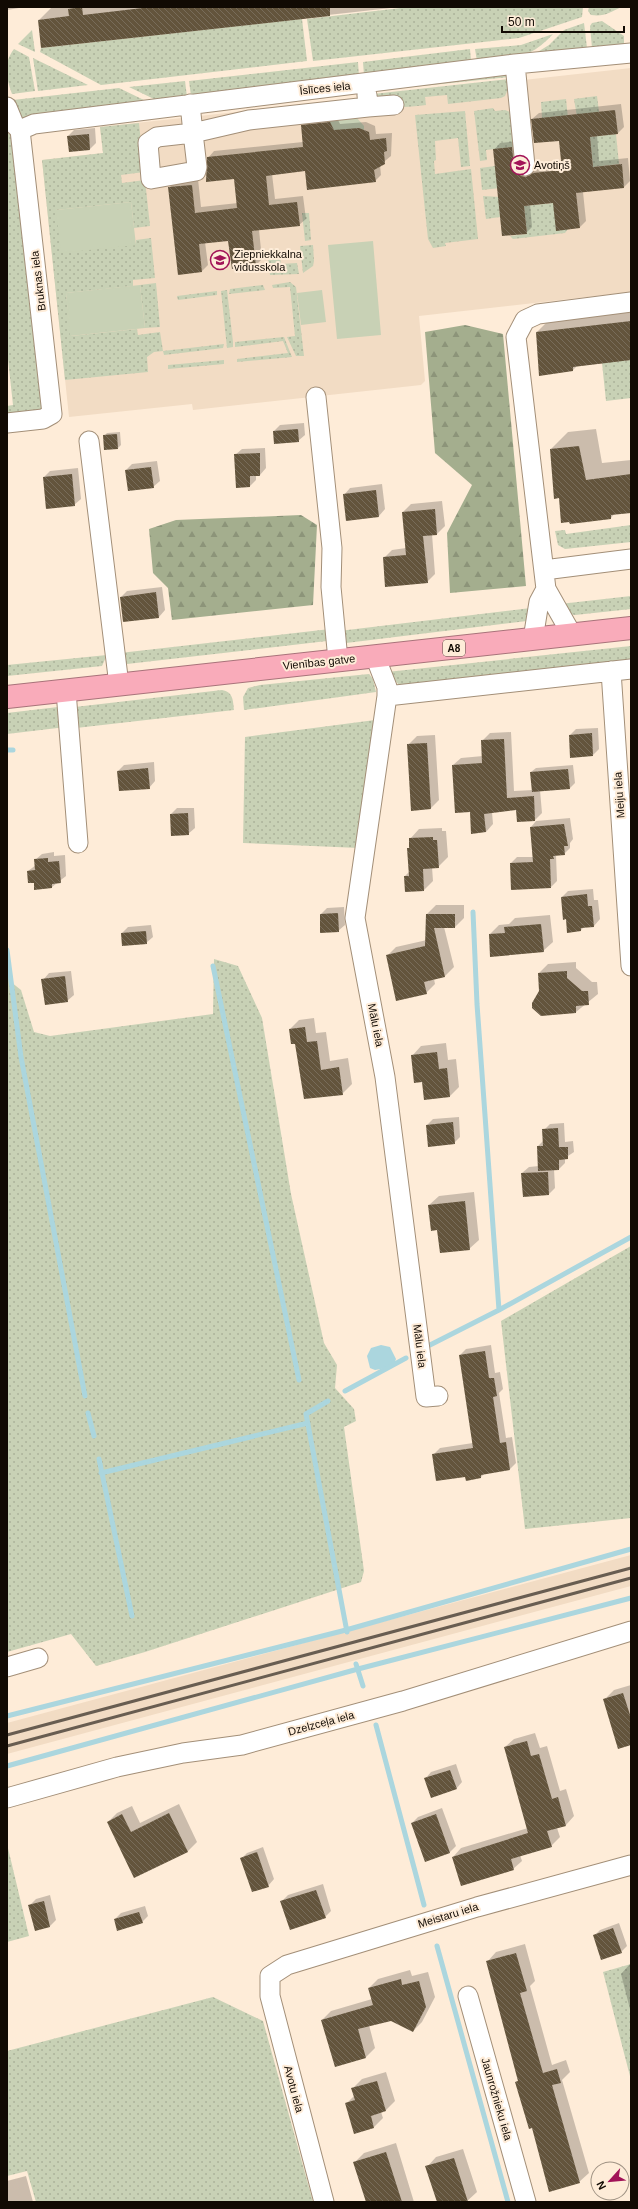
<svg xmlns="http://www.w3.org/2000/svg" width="638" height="2209" viewBox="0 0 638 2209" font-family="Arial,sans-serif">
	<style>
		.built { fill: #f2dcc4 }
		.grass { fill: url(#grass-dots) }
		.forest { fill: url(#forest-firs) }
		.garden { fill: #c8d1b5 }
		.water { fill: #abd6de }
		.shadow { fill: #0003 }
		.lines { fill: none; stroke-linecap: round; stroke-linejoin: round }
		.stream { stroke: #abd6de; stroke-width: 5 }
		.building { fill: url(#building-back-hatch) }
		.minor-casing { stroke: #a38f78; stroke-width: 21 }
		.highway-casing { stroke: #a8737a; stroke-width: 24 }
		.minor { stroke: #fff; stroke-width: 19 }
		.highway { stroke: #f9abba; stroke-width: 22 }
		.rail { stroke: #685d51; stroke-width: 3 }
		.labels { text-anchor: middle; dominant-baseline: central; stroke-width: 4; stroke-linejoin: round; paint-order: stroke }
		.shield { fill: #feecd8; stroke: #584e43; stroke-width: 1 }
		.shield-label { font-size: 10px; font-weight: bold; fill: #110a03 }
		.street-label { font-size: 11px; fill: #110a03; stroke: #feecd8 }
		.poi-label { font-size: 11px; fill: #110a03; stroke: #feecd8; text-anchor: start }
	</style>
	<defs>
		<pattern id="grass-dots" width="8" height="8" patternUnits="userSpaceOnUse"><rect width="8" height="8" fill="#c8d1b5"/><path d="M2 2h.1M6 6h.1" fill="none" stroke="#abb29a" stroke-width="1.8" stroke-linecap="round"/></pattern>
		<pattern id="forest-firs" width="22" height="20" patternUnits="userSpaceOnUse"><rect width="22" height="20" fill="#a4ae8e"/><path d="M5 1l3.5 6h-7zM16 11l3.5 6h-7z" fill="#8c9479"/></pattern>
		<pattern id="building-back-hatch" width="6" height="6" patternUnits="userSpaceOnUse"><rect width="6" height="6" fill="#63543c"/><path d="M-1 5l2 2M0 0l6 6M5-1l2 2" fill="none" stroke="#786c5a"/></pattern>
	</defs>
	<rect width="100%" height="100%" fill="#feecd8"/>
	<path class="built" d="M631,68V292L419,316L425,381L421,385L193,410L192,404L69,417L42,160L103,153L100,127Z
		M631,1555V1586L7,1754V1723Z"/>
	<path class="grass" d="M409,7H583L582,17L519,38L313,61L307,19Z
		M589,7H622C610,12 605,17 591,15L588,11Z
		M302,19L307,61L101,85L40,52L41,48Z
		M602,21L624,36V45L592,48L590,26L592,23Z
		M584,23L587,48L536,53L549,45L564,30Z
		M32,30L35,52L18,44Z
		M553,34C527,62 512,57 477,61L475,49L521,45Z
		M14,49L29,57L35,91L12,94C6,78 3,63 14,49Z
		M470,49L471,61L364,75L363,62Z
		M33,58L88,85L38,91Z
		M358,62L359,77L191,96L189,81Z
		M506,75L509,77L374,91L378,87Z
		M509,79L510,84L505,96L501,98L448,104L447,95L425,97L426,105C407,107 385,111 373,94Z
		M185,81L187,97L156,100L129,87Z
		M119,88L146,101L21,118L13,100Z
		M597,96L599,112L577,117L574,99Z
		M566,99L568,118L561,116L542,118L541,102Z
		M493,108L495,111L505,110L510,112L514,147L486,150L487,160L480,161L474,111Z
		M465,111L470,166L461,167L458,138L435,141L436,160L434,161L435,174L471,169L478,239L445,243L446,246L433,248L428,239L415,115Z
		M7,123L18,151L43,393L42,411L34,410L7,415V406L13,405L7,350Z
		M139,123L144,172L121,175L122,183L145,180L150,226L134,228L131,202L56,210L136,244V240L151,238L155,278L133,280V286L66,293L71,336L137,329L138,335L160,332L163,351L224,344L223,348L164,355L163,351L154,352L147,357L148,372L65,380L42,160L103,153L100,127Z
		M616,134L619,164L593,167L590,137Z
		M495,166L500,188L482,190L480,168Z
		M483,196L500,197L499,204L500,217L486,219Z
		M553,203L568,229L565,233L513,239L510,236L527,234L524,206Z
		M302,213H309L311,240L305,241Z
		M313,245L314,261L313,266L303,273L300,246Z
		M279,249L281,264L297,263L299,274L270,275L267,250Z
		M290,282L296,287L304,356H296L287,337L295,336L290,287L273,288L272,285Z
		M156,283L160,327L145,328L140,285Z
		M263,285L265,290L229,294L230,289Z
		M227,290L233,342V347L227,348L221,291Z
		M217,291V295L178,300L177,296Z
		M284,337L292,357L237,362V359L288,353L283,341L235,347V342Z
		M224,360V364L168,369V365Z
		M631,360V398L606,401L602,363Z
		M631,525V542L565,549L558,545L555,531L565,530L566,534Z
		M631,596V609L575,615L570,614L560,604Z
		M531,608L527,621L346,643L341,641L339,631Z
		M330,629L327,641L127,664L124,663L120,653Z
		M631,646V662L401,687L387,672Z
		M107,655L102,666L7,676V665Z
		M369,674L373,679L376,692L244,710L243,697L248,688L260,685Z
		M222,690C233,692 233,700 234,710L76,728L75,707Z
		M58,707L66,727L7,734V713Z
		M375,720L359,848L243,843L245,737Z
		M7,950L11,982L21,990L34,1032L50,1036L213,1014L214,959L238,966L262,1018L291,1194L324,1343L337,1365L335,1388L354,1409L356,1421L344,1427L364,1571L361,1582L145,1652L96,1666L71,1634L7,1652Z
		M631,1246V1518L525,1529L501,1321Z
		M7,1844L29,1936L7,1942Z
		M631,1964V2080L603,1972Z
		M213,1997L263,2021L313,2202H36L27,2171L7,2176V2051Z"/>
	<path class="forest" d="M465,325L503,334L526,586L450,593L447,533L472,485L435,453L425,332Z
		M301,515L317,525L313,605L172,620L168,588L153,573L149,529L176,520Z"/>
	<path class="garden" d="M345,116L357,118L364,126V130L359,128L335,133L329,121Z
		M131,202L136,245L61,253L56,210Z
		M373,241L381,335L337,339L328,245Z
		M140,285L145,328L70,336L66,293Z
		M322,290L326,322L301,325L297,293Z"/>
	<path class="water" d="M381,1345L390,1347L396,1359L393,1367L375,1370L370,1368L367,1356L371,1348Z"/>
	<path class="shadow" d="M7,7H25L7,10Z
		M52,7H400L42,47L39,20Z
		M621,104L624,127L618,133L597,135L599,161L628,158L630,181L624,187L583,192L586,221L580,227L554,202L530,204L532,227L526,233L494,150L500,143L518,141L527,170L533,171L540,167L563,165L560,140L532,119L539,113Z
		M336,116L340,124L366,122L375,126L376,134L392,133L391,156L380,165L381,175L375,181L306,170L272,174L275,199L303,196L306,219L299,225L259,230L262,259L256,265L229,240L205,242L208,265L202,271L169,188L176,182L198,179L201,207L238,203L235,178L208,158L214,151L303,142L302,126L308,120Z
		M95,128L96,143L90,149L68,136L74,130Z
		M631,306V360L577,366L573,370L540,374L537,332L554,315Z
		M304,423L305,435L298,441L274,431L280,425Z
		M596,429L602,463L631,460V512L614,514L611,518L551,449L568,432Z
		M120,432L121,445L118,448L105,449L104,436L107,433Z
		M265,448L266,468L260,475H256V480L250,486L237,487L235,455L242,449Z
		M157,461L160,481L153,487L126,470L132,464Z
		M78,468L81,499L74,505L44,477L50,471Z
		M382,484L385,509L379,516L344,495L350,488Z
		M442,501L445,526L437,534H432L435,574L427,582L384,558L392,550L406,548L403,512L411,504Z
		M162,587L165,610L159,617L121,597L127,591Z
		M598,728L599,749L593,755L571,757L570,735L576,729Z
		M511,732L514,791L533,790L531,772L536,768L573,765L575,783L570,788L540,790L542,813L535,820L517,809L492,812L493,824L486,832L471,811L453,765L461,758L483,756V740L490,733Z
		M435,735L439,800L431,808L408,745L417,736Z
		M154,762L155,781L149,788L118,771L124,765Z
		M177,808H194L195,828L188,834L171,814Z
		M570,818L573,839L570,843V848L564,854L556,855L557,881L551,887L511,863L517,857H533L531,827L536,821Z
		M442,828V831H446L448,857L438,867H432L433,881L424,890L405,876L409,872L408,849L410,847V839L419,829Z
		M54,852V856L65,855L66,876L52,887L35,882L28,871L36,865L35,860L42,854Z
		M593,889L594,900H598L600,919L594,926H585L581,930L566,918L562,897L568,891Z
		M436,905H464V918L455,927H444L454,967L445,976L434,979L435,984L426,993L387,956L396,947L427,940V914Z
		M344,907L345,925L338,931L321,914L327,908Z
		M550,915L553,942L543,951L490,934L499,925L509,924L515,918Z
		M151,925L153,937L146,943L122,933L128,927Z
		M576,962V968L592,982H597L598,994L576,1012L539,973L548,964Z
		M71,971L74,995L67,1001L43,980L49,973Z
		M314,1018L316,1033L326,1032L330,1061L348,1058L352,1084L342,1094L296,1043L290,1029L299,1020Z
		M446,1043L448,1060L456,1059L459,1087L450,1096L425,1099L423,1081L412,1056L421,1046Z
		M459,1117L460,1137L454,1143L427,1125L433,1119Z
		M564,1123L565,1142L573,1141L574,1152L565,1158V1163L559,1169H554L555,1188L549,1194L522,1173L529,1167L539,1166L538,1146L544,1140V1130L550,1124Z
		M474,1192L479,1240L469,1249L438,1229L429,1205L439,1196Z
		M491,1345L495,1373L500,1372L503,1389L499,1393L506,1438L512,1437L516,1463L510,1469L485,1473L481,1477L466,1476L434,1454L440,1448L473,1443L460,1355L466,1349Z
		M631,1685V1744L604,1700L614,1690Z
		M535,1733L540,1748L547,1746L560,1791L566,1789L574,1816L566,1825L557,1828L560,1837L551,1846L520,1855L522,1861L513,1869L453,1857L461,1848L528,1828L505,1747L514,1739Z
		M456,1764L462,1782L456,1789L425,1779L431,1772Z
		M179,1804L197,1842L188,1851L135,1877L108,1822L117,1813L132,1806L140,1823Z
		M442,1808L456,1846L450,1852L426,1861L412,1823L418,1817Z
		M263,1847L274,1879L268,1886L241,1859L247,1853Z
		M323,1884L331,1911L325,1917L282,1901L288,1895Z
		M50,1895L56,1920L50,1926L36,1929L30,1905L36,1899Z
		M145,1906L148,1916L142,1922L115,1919L121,1913Z
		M619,1923L627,1946L621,1952L594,1936L600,1930Z
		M525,1944L535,1981L530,1986L552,2065L566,2060L570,2072L562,2080L589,2173L579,2182L532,2127L516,2082L519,2080L487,1962L496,1952Z
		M630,1964H631V2013L621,1974Z
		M410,1970L412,1976L428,1972L435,1997L422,2022L413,2031L391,2019L369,2025L375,2048L366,2057L335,2066L322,2020L331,2011L372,1999L369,1988L378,1979Z
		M386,2072L395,2101L386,2110L381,2112L383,2118L374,2127L346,2104L354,2096L352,2089L362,2079Z
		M396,2143L414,2202H367L354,2163L364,2153Z
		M463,2149L477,2192L466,2202H438L427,2167L436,2157Z
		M26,2176L33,2202H7V2181Z"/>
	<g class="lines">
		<path class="stream" d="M7,750H13
			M473,912L477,1004L499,1310
			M7,950L21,1057L85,1396
			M213,966L299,1380
			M430,1345L499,1310L631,1237
			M345,1391L406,1358
			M328,1401L306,1414L347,1632
			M88,1413L94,1436
			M99,1459L132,1616
			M101,1473L308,1423
			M356,1664L363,1686
			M7,1716L346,1630L631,1549
			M376,1725L424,1905
			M7,1766L358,1669L631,1598
			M437,1946L508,2202"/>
	</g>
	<path class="building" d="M82,7L83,15L151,7H330V16L41,48L38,20L69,16L68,9Z
		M615,110L618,134L590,137L593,167L622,164L624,188L576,193L580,228L556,231L553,203L524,206L527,234L502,236L493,149L512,147L514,167L521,176L526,177L533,173L562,170L559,141L534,143L531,119Z
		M330,122L334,130L359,128L369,132L370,140L386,138L387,151L384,152L385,164L374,170L376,182L307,190L305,171L266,176L269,205L297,202L300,226L252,231L256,266L232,269L228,241L199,244L202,272L178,275L168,187L192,185L195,213L237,208L234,179L206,182L207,157L303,147L301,125Z
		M89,134L90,150L69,152L67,136Z
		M631,321V360L573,367V371L539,376L536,332Z
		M298,429L299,442L274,444L273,431Z
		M117,434L118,449L104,450L103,435Z
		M579,446L586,480L631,474V513L611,515V519L570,524L569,522L561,523L559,498L554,499L550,449Z
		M260,453V476H250V487L236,488L234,454Z
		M151,467L154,488L128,491L125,470Z
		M72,474L75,506L46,509L43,477Z
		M376,490L379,517L346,521L343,494Z
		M435,509L437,535L423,536L428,583L385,587L383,557L406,555L402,512Z
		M156,592L159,618L123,622L120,597Z
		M592,733L593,756L570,758L569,735Z
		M504,739L507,798L534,796L535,821L517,822L516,810L484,814L486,832L471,834L470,812L455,813L452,765L482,763L481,740Z
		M427,743L431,809L411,811L407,744Z
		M148,768L150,789L119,791L117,771Z
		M568,769L570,789L532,792L530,772Z
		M188,813L189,835L171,836L170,814Z
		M564,824L568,846H564L565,855L553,856L554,859H550L551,888L511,890L510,863L533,862L530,827Z
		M433,837V840H437L439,868L423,869L424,891L405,892L404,876H409L407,848H409V838Z
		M48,858V862L59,861L61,883L52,884V888L34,890V883H28L27,871L35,870L34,859Z
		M587,894L588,906H592L594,927L581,928V931L567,933L566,919L563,920L561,897Z
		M338,913L339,932L320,933V914Z
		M426,914H455V928H434L445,977L424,982L427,994L396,1001L386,955L425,946Z
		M541,924L544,952L490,957L489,934L505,933L504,927Z
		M146,931L147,944L122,946L121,933Z
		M567,971V978L582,991H588L589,1005L576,1006V1013L541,1016L532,1008V1003L539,991L538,973Z
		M65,976L68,1002L45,1005L41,979Z
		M305,1027L307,1042L317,1041L321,1070L339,1067L343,1095L304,1099L295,1044H291L289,1029Z
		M437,1052L439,1069L447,1068L450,1097L424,1100L422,1082L414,1083L411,1055Z
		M453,1122L455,1144L428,1147L426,1125Z
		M558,1128L559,1147H568V1159L559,1160V1170L538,1171L537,1146H543L542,1129Z
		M548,1172L549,1195L523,1197L521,1173Z
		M465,1201L470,1250L440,1253L437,1230L431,1231L428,1205Z
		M485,1351L489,1378H494L497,1396L493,1397L500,1443L506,1442L510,1470L481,1475V1478L466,1481L465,1477L436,1481L432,1454L473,1448L459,1355Z
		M623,1693L631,1718V1745L618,1749L603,1699Z
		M527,1741L531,1756L539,1754L552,1799L558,1797L566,1826L547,1831L552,1847L511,1859L514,1870L461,1886L452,1857L528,1833L504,1747Z
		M450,1770L457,1789L431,1798L424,1778Z
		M169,1813L188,1852L134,1878L107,1822L122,1814L131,1832Z
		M436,1814L450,1853L425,1862L411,1823Z
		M257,1852L269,1887L252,1892L240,1858Z
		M316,1890L326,1918L290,1930L280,1901Z
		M44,1901L50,1927L35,1931L28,1905Z
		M139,1912L143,1923L117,1931L114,1919Z
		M613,1928L622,1953L601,1960L593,1935Z
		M516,1953L527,1991L520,1993L543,2073L557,2069L561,2083L552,2085L580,2183L549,2192L532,2128L529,2129L515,2082L518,2081L486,1961Z
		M401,1979L402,1985L419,1981L426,2007L413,2032L391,2021L358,2029L366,2058L335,2067L321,2020L373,2005L368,1988Z
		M377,2081L386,2111L371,2116L374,2128L354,2134L345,2103L355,2100L351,2088Z
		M386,2152L402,2202H366L353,2162Z
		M454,2158L468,2202H437L425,2166Z"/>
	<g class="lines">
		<g class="minor-casing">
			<path id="minor" d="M515,64L525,166
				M367,95L368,107L394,105
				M190,104L193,133L157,137L148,143L151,179L196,171L197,167L193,133L249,120L368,107
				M7,107L14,124L20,130L52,414L43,419L7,423
				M20,130L34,124L515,64L631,53
				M316,397L332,548L331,587L338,660
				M89,441L119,685
				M544,570L631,559
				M572,635L546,589L516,337L525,320L538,314L631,302
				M533,639L539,602L546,589
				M375,656L387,687V696L355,918L385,1077L426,1397L438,1396
				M611,671L631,966
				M66,691L78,843
				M387,696L631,669
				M7,1667L38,1658
				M7,1798L117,1767L183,1753L242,1745L403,1701L631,1631
				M468,1996L526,2202
				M324,2202L270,1996V1976L287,1965L477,1907L631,1865"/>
		</g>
		<g class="highway-casing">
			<path id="highway" d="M7,697L631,628"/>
		</g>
		<use href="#minor" class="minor"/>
		<use href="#highway" class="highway"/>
		<path class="rail" d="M7,1735L631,1568
			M7,1746L631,1578"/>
	</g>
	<defs>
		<g id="school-ring" transform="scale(1)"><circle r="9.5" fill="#feecd8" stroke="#a21358" stroke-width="1.5"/><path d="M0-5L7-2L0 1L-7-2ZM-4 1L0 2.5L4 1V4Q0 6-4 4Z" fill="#a21358"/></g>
	</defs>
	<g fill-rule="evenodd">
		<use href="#school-ring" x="520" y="165"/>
		<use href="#school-ring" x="220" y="260"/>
	</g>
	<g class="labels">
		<rect class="shield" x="443" y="640" width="22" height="16" rx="3"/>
		<g class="shield-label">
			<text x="454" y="648">A8</text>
		</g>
		<g class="street-label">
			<text transform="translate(325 88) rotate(-6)">Īslīces iela</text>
			<text transform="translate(38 281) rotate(-97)">Bruknas iela</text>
			<text transform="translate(319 662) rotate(-6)">Vienības gatve</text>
			<text transform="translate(619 795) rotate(-94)">Meiju iela</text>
			<text transform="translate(376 1025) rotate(79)">Mālu iela</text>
			<text transform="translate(420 1346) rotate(83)">Mālu iela</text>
			<text transform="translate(321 1723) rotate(-15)">Dzelzceļa iela</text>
			<text transform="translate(448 1915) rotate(-17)">Meistaru iela</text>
			<text transform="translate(294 2089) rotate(75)">Avotu iela</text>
			<text transform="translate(497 2099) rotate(74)">Jaunrožnieku iela</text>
		</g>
		<g class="poi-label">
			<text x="534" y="165">Avotiņš</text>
			<text x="234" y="254">Ziepniekkalna<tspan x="234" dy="13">vidusskola</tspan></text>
		</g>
	</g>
	<rect width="638" height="2209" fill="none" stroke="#110a03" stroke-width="16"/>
	<g transform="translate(610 2181) rotate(243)"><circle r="19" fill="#feecd8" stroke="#9f9283"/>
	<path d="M0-3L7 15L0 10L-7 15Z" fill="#a21358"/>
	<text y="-6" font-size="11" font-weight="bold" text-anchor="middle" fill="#110a03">N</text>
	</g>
	<path d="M502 26v6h122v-6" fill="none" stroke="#110a03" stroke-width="2"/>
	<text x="508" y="26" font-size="12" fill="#110a03" stroke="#feecd8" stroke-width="3" paint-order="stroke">50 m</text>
</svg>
